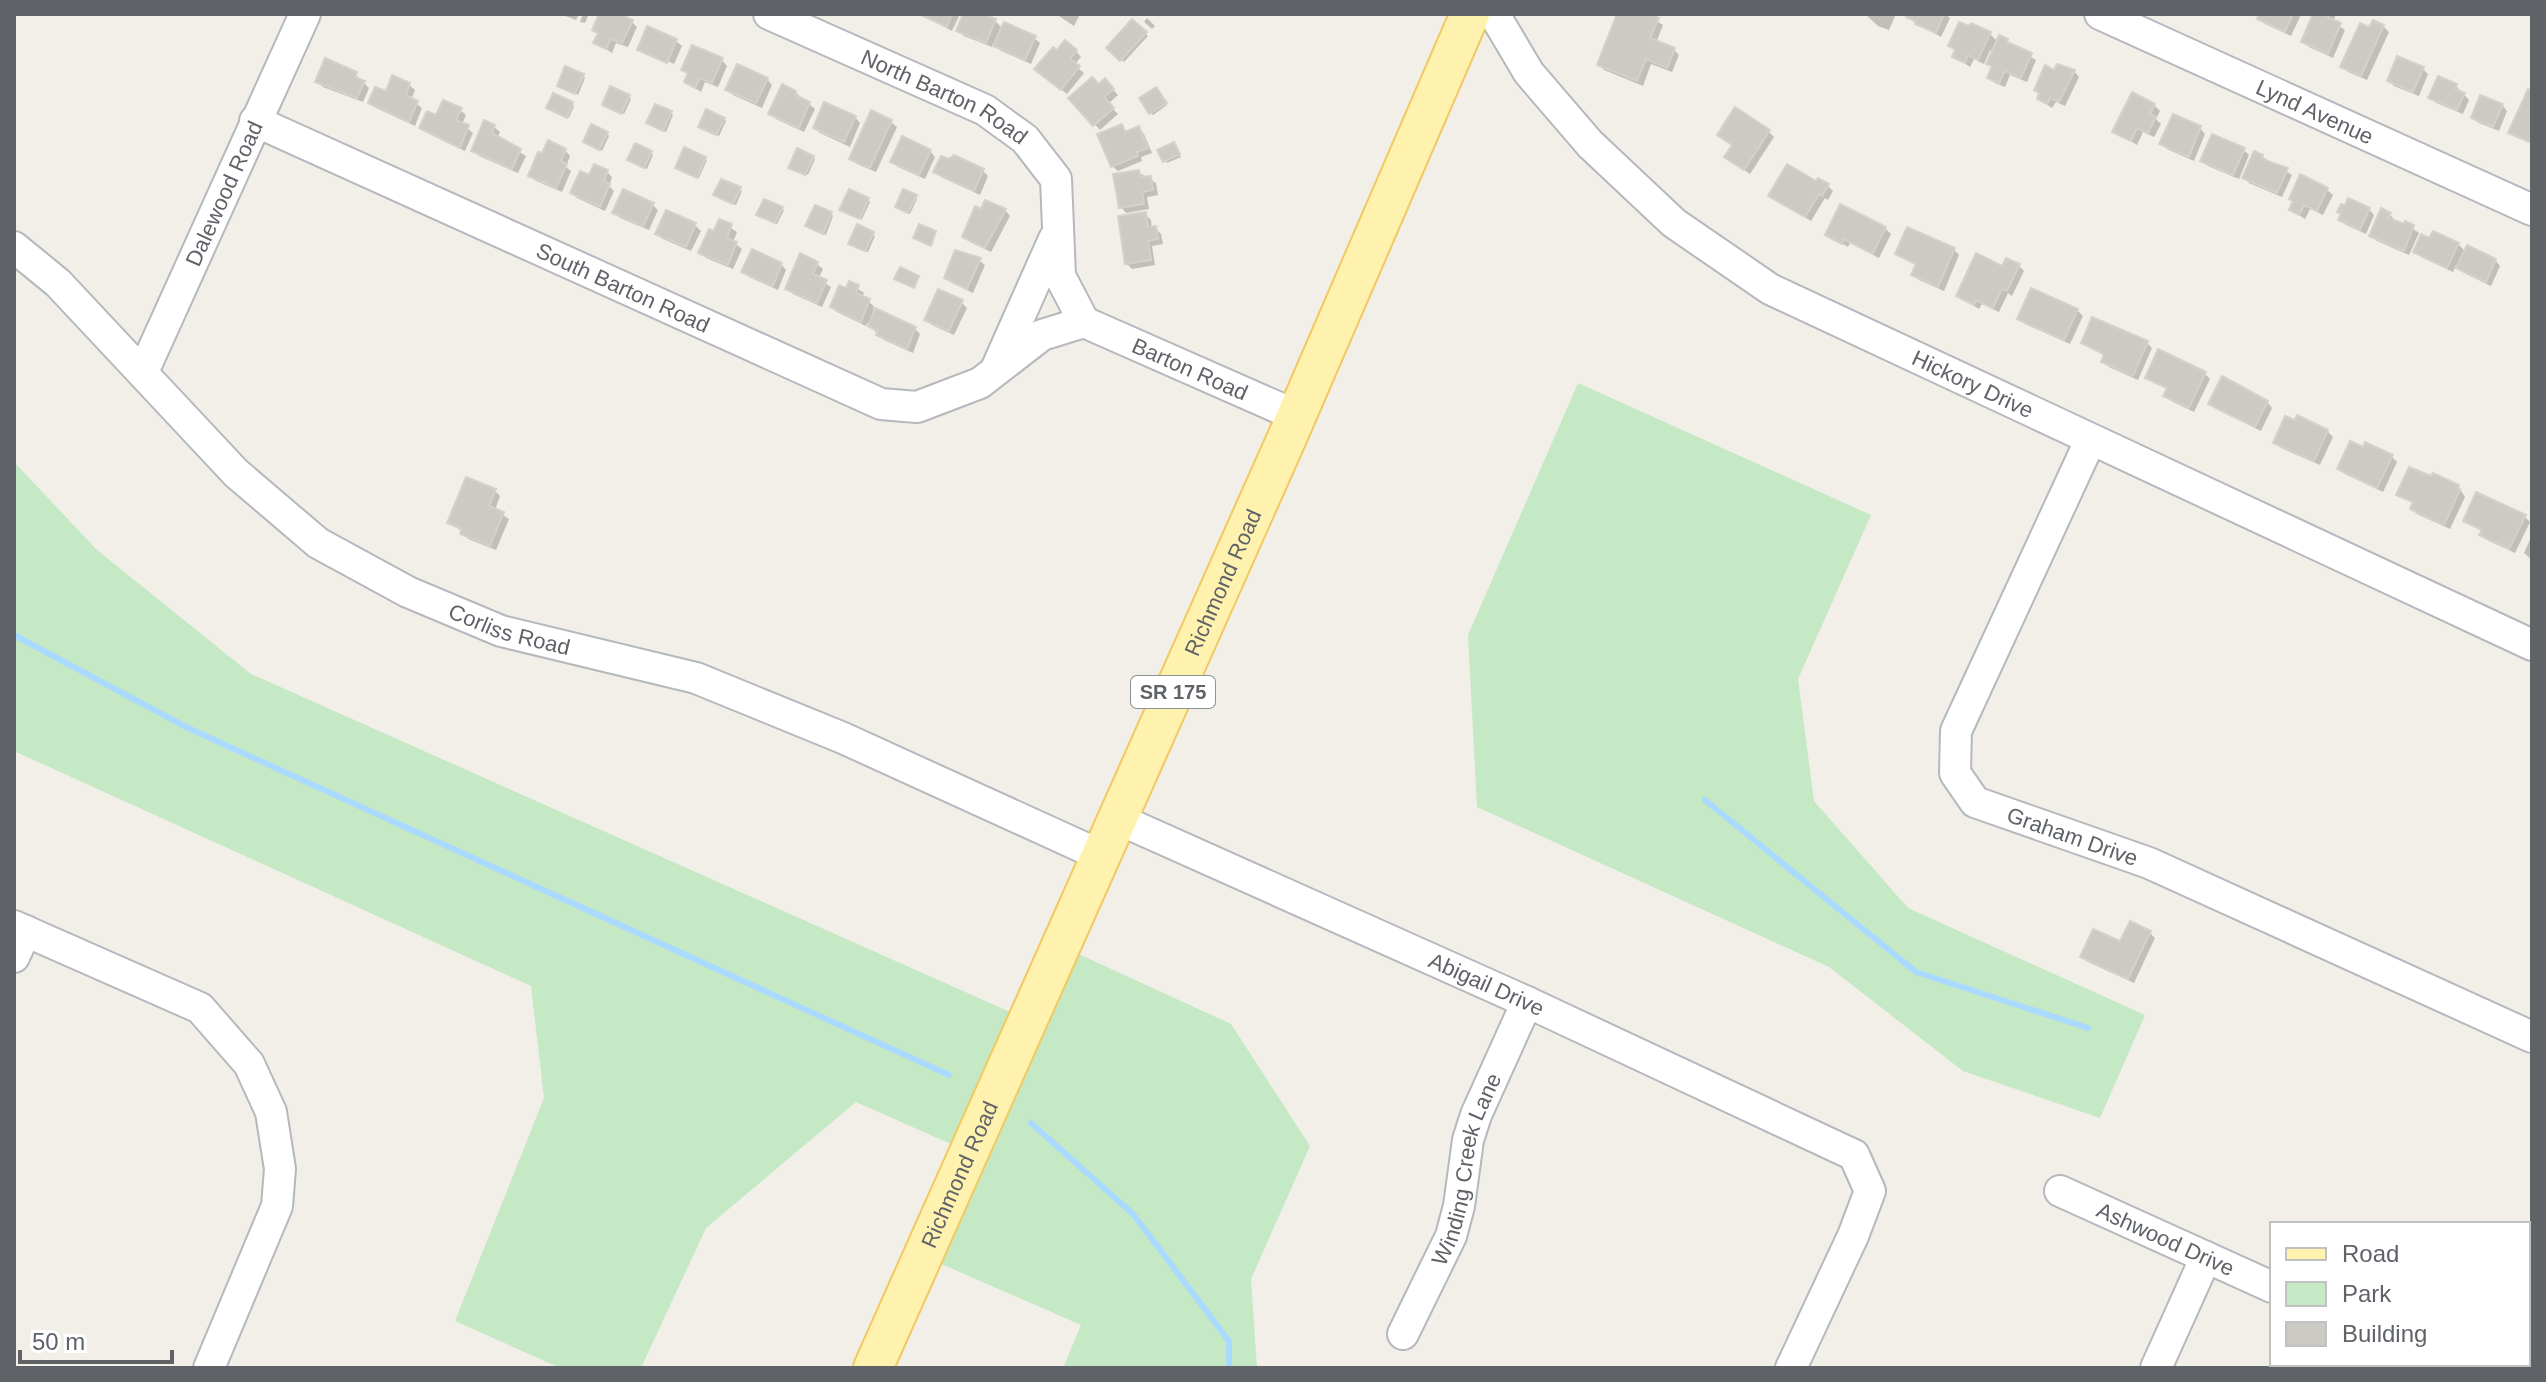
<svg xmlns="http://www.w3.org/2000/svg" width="2546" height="1382" viewBox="0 0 2546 1382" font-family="Helvetica,sans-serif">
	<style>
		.green { fill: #c5e8c5 }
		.shadow { fill: #0003 }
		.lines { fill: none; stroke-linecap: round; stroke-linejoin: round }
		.stream { stroke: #aadaff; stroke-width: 6 }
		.building { fill: #cccac5; stroke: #d6d1c6; stroke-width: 2 }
		.minor-casing { stroke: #b5b8bc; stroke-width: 34 }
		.major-casing { stroke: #f2c960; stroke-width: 42 }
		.minor { stroke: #fff; stroke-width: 30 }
		.major { stroke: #fff2af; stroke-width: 38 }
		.labels { text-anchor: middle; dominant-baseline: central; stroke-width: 8; stroke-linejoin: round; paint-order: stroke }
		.shield { fill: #fff; stroke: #8f9295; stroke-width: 2 }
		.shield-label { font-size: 20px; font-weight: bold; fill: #5f6368 }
		.street-label { font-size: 22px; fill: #5f6368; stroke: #fff }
	</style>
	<rect width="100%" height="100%" fill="#f1efe8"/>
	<path class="green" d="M1578,383L1871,515L1798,679L1814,801L1908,908L2145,1015L2100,1118L1963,1071L1829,967L1477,807L1468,635Z
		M14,462L97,550L251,674L1028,1020L1061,946L1231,1024L1310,1146L1251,1279L1257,1368H1063L1081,1325L923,1256L969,1152L856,1102L706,1228L641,1368H560L455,1321L544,1098L531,986L14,751Z"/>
	<path class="shadow" d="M560,14H579L576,20Z
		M583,14H589L585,23L580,22Z
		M601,14H614L632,22L637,27L628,47L616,43L612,53L596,43L599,35L594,30Z
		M920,14H960L952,31Z
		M965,14H978L995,21L1003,29L1034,38L1040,43L1031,64L1001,51L993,43L992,47L964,36L958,30Z
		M1056,14H1080L1074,26Z
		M1619,14H1645L1663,25L1656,43L1674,50L1679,55L1672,72L1651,64L1643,86L1604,70L1599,64Z
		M1865,14H1896L1889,30L1878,26Z
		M1910,14H1945L1950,18L1941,37L1914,22L1909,17Z
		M2262,14H2300L2301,15L2291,36L2265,24L2260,18Z
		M2316,14H2336L2333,22L2345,30L2333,58L2309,47L2303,42Z
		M1147,18L1155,26L1152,29L1144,22Z
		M1133,21L1148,36L1124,62L1109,48Z
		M2383,26L2389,32L2367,80L2348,72L2342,66L2370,30Z
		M648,28L676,41L682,46L674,64L643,50V53L639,49Z
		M1990,34L1998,42L2000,38L2036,60L2027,82L2010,75L2005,87L1995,83L1989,78L1994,68L1989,63L1994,51L1990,50L1984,64L1974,59L1970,67L1954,56L1956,51L1951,46Z
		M1076,51L1081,57L1074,65L1084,73L1067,94L1042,74L1057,53Z
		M722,60L727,66L718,87L705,82L701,92L686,82L689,75L683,69Z
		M2423,69L2428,74L2419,96L2394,86L2389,80Z
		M2074,71L2079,77L2065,106L2056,102L2052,108L2039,99L2055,72Z
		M355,74L369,88L363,102L323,87L317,82Z
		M583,76L585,78L578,95L562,87Z
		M767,79L772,85L762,108L733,95L728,89Z
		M1105,81L1118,95L1108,104L1118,114L1100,130L1071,98L1099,87Z
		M409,85L415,90L411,100L422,108L415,126L376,108L370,103Z
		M2456,86L2469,100L2463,114L2436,103L2430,97Z
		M1158,91L1167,105L1153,115L1151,113Z
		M795,92L815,109L804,132L776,119L770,114Z
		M628,97L631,99L624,114L607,107Z
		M572,104L574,106L569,118L551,110Z
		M2154,105L2160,111L2156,119L2161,124L2154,137L2143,132L2137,145L2115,131Z
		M2502,105L2507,111L2499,131L2479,123L2473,118Z
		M460,110L466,115L462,124L473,133L465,151L427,133L421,128L437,118Z
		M671,113L673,115L666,132L651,125Z
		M855,117L860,123L850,147L820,133L815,128Z
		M724,119L726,121L719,136L702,129Z
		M891,122L897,127L876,172L857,164L851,158Z
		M494,127L500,132L497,138L526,156L518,173L479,156L473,150Z
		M1122,127L1128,133L1139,128L1144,134L1152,153L1141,157L1142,161L1118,171L1112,166Z
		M2200,128L2205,134L2194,161L2167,149L2161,144Z
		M1769,132L1774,137L1750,174L1726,157L1734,146L1719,135Z
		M607,133L609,136L602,151L585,142Z
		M1175,147L1181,157L1167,163L1160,151Z
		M565,150L570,156L566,167L571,171L562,192L536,181L530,175Z
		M2244,150L2249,155L2239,179L2208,166L2203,161Z
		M930,151L935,157L925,179L898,167L892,161Z
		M651,153L653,155L647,169L632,162Z
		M2261,156L2292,175L2282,197L2249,183L2244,177Z
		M812,157L815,159L808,175L792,169Z
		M705,158L707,160L699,178L680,170Z
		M983,171L988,176L980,195L941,177L935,172Z
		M607,172L612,177L609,186L614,191L605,211L577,198L572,193Z
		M1138,172L1156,183L1158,195L1147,197L1149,209L1126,213L1121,207Z
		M2301,177L2327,190L2333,195L2323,215L2310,209L2305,219L2291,210Z
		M1817,183L1828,186L1833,191L1828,200L1825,198L1811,221L1771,195Z
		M739,189L742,191L736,205L718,197Z
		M915,196L917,199L910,214L897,207Z
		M868,200L870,202L862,219L844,211Z
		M653,205L658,210L649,230L620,218L615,212Z
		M781,208L784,210L777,224L761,217Z
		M2369,209L2374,215L2366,234L2346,225L2341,219Z
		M1005,210L1010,216L991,252L970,242L964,237L982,212Z
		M667,213L695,225L701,231L691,251L663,239L657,234Z
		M831,214L833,216L826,235L810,228Z
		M1145,214L1151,220L1152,229L1155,228L1161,234L1163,244L1152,246L1155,265L1132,269L1126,263Z
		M2389,214L2395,220L2394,222L2405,227L2406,224L2419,233L2409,255L2377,241L2371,235Z
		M720,221L737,232L733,242L742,249L733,269L706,258L701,252L715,234Z
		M858,227L875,236L868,252L853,246Z
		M1885,228L1891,234L1879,258L1850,243L1848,247L1827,234Z
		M2458,244L2466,252L2495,260L2500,266L2491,286L2464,273L2456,265L2453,272L2421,257L2416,252Z
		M1954,250L1959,255L1944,291L1919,280L1913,275L1917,266L1897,254Z
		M979,260L985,265L973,293L952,283L946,278Z
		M781,264L786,270L778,290L749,277L744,272Z
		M817,264L823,269L818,279L831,287L822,307L793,294L787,289Z
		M2019,266L2024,271L2012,296L2008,293L1999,312L1982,304L1979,309L1958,296L2003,269Z
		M850,284L864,293L862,297L874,306L873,309L915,329L920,334L913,353L884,340L867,323L866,326L837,312L832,307Z
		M961,302L967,308L954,335L932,325L927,320Z
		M2077,310L2083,316L2070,344L2025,324L2019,319Z
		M2083,343H2147L2152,348L2138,380L2109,367L2103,361L2105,356Z
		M2205,374L2210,379L2194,412L2171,401L2165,395L2168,390L2147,377Z
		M2267,402L2272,408L2261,431L2216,409L2211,403Z
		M2327,431L2333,437L2320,465L2281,448L2276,442Z
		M2392,457L2397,462L2383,492L2345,474L2339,468Z
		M2458,486L2465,497L2450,529L2417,514L2412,509L2414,504L2399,494Z
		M495,491L500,496L495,510L509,519L496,550L468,539L463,532L449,523Z
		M2525,517L2530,522L2515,553L2487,540L2481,535L2483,532L2465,520Z
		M2532,535V560L2524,553Z
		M2150,933L2155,938L2134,983L2088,962L2082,956Z"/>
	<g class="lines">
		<path class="stream" d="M14,635L186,727L949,1075
			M1705,800L1916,972L2088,1028
			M1031,1123L1133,1214L1229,1341V1368"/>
	</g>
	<path class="building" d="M599,14H619L633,20L622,43L611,39L606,49L593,43L598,33L592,30Z
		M919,14H952L947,27Z
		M963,14H983L996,19L986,43L956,31Z
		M1617,14H1650L1659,18L1650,38L1675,48L1667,68L1646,59L1637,81L1597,65Z
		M1908,14H1944L1936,33L1915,24L1916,21L1906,17Z
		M2259,14H2293L2285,32L2257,19Z
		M2313,14H2329L2327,17L2341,23L2328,54L2301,42Z
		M1132,19L1147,32L1120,61L1106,48Z
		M2373,20L2384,25L2361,76L2340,67L2360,23L2369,27Z
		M1004,22L1036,36L1025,60L993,46Z
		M1959,22L1969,26L1971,23L1991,32L1978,60L1968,55L1965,63L1952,57L1955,49L1948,46Z
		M647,26L677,39L667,63L637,50Z
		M1999,35L2008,39L2007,42L2032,53L2021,78L2005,71L1999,83L1987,78L1992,66L1986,64Z
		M1065,40L1077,50L1070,59L1080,66L1061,90L1034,69L1053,47L1057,50Z
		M692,45L723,58L712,83L700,78L695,88L684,82L688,73L681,70Z
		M2397,56L2424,67L2413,92L2387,81Z
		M325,58L357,72L355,77L365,81L357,98L315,82Z
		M737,64L768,78L756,103L725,90Z
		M2057,64L2075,70L2059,102L2050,98L2047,104L2037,99L2039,93L2034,90L2045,65L2054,70Z
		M565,66L584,74L575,94L557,86Z
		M392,75L410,83L406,95L418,101L409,122L368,103L375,87L386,91Z
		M2438,76L2457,84L2455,89L2465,93L2457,110L2428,98Z
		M1092,77L1099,84L1105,78L1114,89L1104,97L1114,108L1093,126L1068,98Z
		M782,84L796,91L795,95L810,102L799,128L768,114Z
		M610,86L630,95L621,114L602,105Z
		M1156,87L1167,103L1149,114L1139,98Z
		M2528,89L2532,91V143L2508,133Z
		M2132,92L2155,104L2150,114L2156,117L2148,133L2137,128L2131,141L2112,132Z
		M553,93L573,102L567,118L546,108Z
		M2480,95L2503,104L2493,127L2471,118Z
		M443,100L462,108L456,120L469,125L460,148L419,128L427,111L436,115Z
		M824,102L856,116L844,142L813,128Z
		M655,104L672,111L663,131L646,123Z
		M1735,107L1770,130L1744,170L1724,157L1732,145L1717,135Z
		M706,109L725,118L716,135L698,127Z
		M871,110L892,120L870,168L849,159Z
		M2173,114L2201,126L2189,157L2159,144Z
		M484,120L495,125L492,133L521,149L512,169L471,151Z
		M591,124L608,132L599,150L583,142Z
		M1122,124L1125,132L1139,126L1148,148L1137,152L1138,156L1111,167L1097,134Z
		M2212,134L2245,148L2233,175L2200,161Z
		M902,136L931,150L919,175L890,162Z
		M548,140L566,149L561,161L567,164L556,188L528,176L538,152L542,153Z
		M1174,142L1180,154L1163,162L1157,150Z
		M635,143L652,151L644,168L627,160Z
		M684,147L706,157L697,178L675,168Z
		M797,148L814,156L805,175L788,168Z
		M2254,151L2263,155L2261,159L2288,168L2277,193L2242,178Z
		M954,155L984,169L974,191L933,172L941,156L949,159Z
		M594,164L608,170L604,181L610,184L600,207L570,193L580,171L589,175Z
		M1787,164L1816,181L1818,178L1829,184L1822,196L1819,194L1805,217L1768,196Z
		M1139,170L1140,177L1151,176L1153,190L1142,192L1144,204L1119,208L1113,174Z
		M2300,174L2328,188L2317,211L2304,205L2299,215L2289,210L2293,201L2289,199Z
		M721,179L741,187L733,204L713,195Z
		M623,189L654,203L643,226L612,213Z
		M849,189L869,198L860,219L839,210Z
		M903,189L917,195L908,213L895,207Z
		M2348,198L2370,208L2360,230L2338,220L2341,214L2337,212L2341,204L2345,205Z
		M764,199L783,207L775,223L756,215Z
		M985,200L1006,209L985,248L962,237L975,206L981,209Z
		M1840,204L1886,227L1873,254L1844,239L1842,244L1825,235Z
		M815,205L832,212L823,234L805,226Z
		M2381,208L2391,213L2388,218L2404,224L2405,221L2414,225L2404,251L2369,236Z
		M666,210L696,223L686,247L655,234Z
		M1146,212L1148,227L1156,226L1158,239L1148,241L1151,260L1125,264L1118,216Z
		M719,219L732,224L727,238L737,242L728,265L698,253L709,229L714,231Z
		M857,224L874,232L865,251L848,244Z
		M919,224L936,231L931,246L913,238Z
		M1907,227L1955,248L1938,287L1911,275L1916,264L1895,254Z
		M2433,231L2459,243L2447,268L2413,252L2421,234L2429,238Z
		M2467,245L2496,259L2486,282L2456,268Z
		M752,249L782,263L773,286L741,272Z
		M955,250L981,258L967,289L944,278Z
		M800,253L818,262L813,274L827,280L817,303L785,289Z
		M1976,253L2002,266L2006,258L2020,264L2007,291L2002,289L1993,308L1976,300L1974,305L1956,296Z
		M900,267L919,276L914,288L894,279Z
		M849,281L859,285L856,293L870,299L861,322L830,307L839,285L846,288Z
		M2031,288L2078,309L2064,340L2017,319Z
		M938,289L963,300L949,331L924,320Z
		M875,308L916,327L907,349L876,335L878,331L868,326Z
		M2092,317L2148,341L2133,376L2101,362L2104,354L2081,343Z
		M2158,349L2206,372L2189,408L2163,396L2167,388L2145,378Z
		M2222,376L2268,401L2255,427L2208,404Z
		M2297,415L2328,430L2314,461L2273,443L2285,416L2295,420Z
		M2350,441L2363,447L2365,442L2393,455L2377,488L2337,469Z
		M2409,467L2431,476L2433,473L2459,485L2458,488L2460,490L2444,525L2410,509L2413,502L2396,495Z
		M466,477L496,489L489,506L504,512L490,546L460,534L462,529L447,523Z
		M2476,492L2526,515L2509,549L2479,535L2482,530L2463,521Z
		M2130,921L2151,931L2128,979L2080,957L2093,929L2120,941Z"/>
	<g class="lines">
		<g class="minor-casing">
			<g id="minor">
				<path id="s1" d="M769,14L985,110L1025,139L1056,179L1060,276L1084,322"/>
				<path id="s2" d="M1494,14L1529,73L1590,144L1674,223L1770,289L2532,645"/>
				<path id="s3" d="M2100,14L2532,210"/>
				<path id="s4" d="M255,121L881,404L917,407L980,383L1042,335L1084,322"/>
				<path id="s5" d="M14,247L58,283L236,473L318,543L408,592L501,631L696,678L843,738L1102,856"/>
				<path id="s6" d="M1084,322L1295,415"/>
				<path d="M997,367L1054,239"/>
				<path id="s7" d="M143,372L305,14"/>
				<path id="s8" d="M2090,441L1956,731L1955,773L1975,802L2149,863L2532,1037"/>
				<path id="s9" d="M1118,819L1527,1002L1854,1155L1870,1191L1853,1236L1791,1368"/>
				<path d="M14,926L200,1008L249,1064L271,1112L280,1169L277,1206L209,1368"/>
				<path d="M14,957L26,931"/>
				<path id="s10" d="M2060,1191L2272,1287"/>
				<path id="s11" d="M1403,1334L1451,1236L1459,1206L1468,1140L1476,1115L1527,1002"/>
				<path d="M2438,1364L2446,1368"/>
				<path d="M2156,1368L2206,1257"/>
			</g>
		</g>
		<g class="major-casing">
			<g id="major">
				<path id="s12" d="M873,1368L1286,440L1470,14"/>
			</g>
		</g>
		<use href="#minor" class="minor"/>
		<use href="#major" class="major"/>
	</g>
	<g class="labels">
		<rect class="shield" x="1131" y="676" width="84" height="32" rx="6"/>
		<g class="shield-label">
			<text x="1173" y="692">SR 175</text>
		</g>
		<g class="street-label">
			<text stroke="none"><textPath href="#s1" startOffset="194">North Barton Road</textPath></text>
			<text stroke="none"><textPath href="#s3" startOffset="236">Lynd Avenue</textPath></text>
			<text stroke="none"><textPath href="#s7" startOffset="196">Dalewood Road</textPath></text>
			<text stroke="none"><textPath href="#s4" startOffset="404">South Barton Road</textPath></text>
			<text stroke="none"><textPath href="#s6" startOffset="116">Barton Road</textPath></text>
			<text stroke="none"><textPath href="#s2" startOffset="618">Hickory Drive</textPath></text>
			<text stroke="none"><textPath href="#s12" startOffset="860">Richmond Road</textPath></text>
			<text stroke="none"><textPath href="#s5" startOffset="636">Corliss Road</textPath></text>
			<text stroke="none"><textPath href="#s8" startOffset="500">Graham Drive</textPath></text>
			<text stroke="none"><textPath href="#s9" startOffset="404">Abigail Drive</textPath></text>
			<text stroke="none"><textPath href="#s11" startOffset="178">Winding Creek Lane</textPath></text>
			<text stroke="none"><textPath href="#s12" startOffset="212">Richmond Road</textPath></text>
			<text stroke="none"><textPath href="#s10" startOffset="116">Ashwood Drive</textPath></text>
		</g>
	</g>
	<rect width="2546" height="1382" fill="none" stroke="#5f6368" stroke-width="32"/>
	<rect x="2270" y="1222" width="260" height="144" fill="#ffffff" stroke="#bfc1c3" stroke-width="2"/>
	<rect x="2286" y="1248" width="40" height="12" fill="#fff2af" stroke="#bfc1c3" stroke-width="2"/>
	<text x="2342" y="1262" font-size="24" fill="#5f6368">Road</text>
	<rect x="2286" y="1282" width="40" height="24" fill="#c5e8c5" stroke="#bfc1c3" stroke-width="2"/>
	<text x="2342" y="1302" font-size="24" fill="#5f6368">Park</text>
	<rect x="2286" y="1322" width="40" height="24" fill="#cccac5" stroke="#bfc1c3" stroke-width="2"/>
	<text x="2342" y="1342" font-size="24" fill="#5f6368">Building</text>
	<path d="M20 1350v12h152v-12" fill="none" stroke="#5f6368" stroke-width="4"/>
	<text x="32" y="1350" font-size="24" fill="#5f6368" stroke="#ffffff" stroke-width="6" paint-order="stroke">50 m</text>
</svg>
